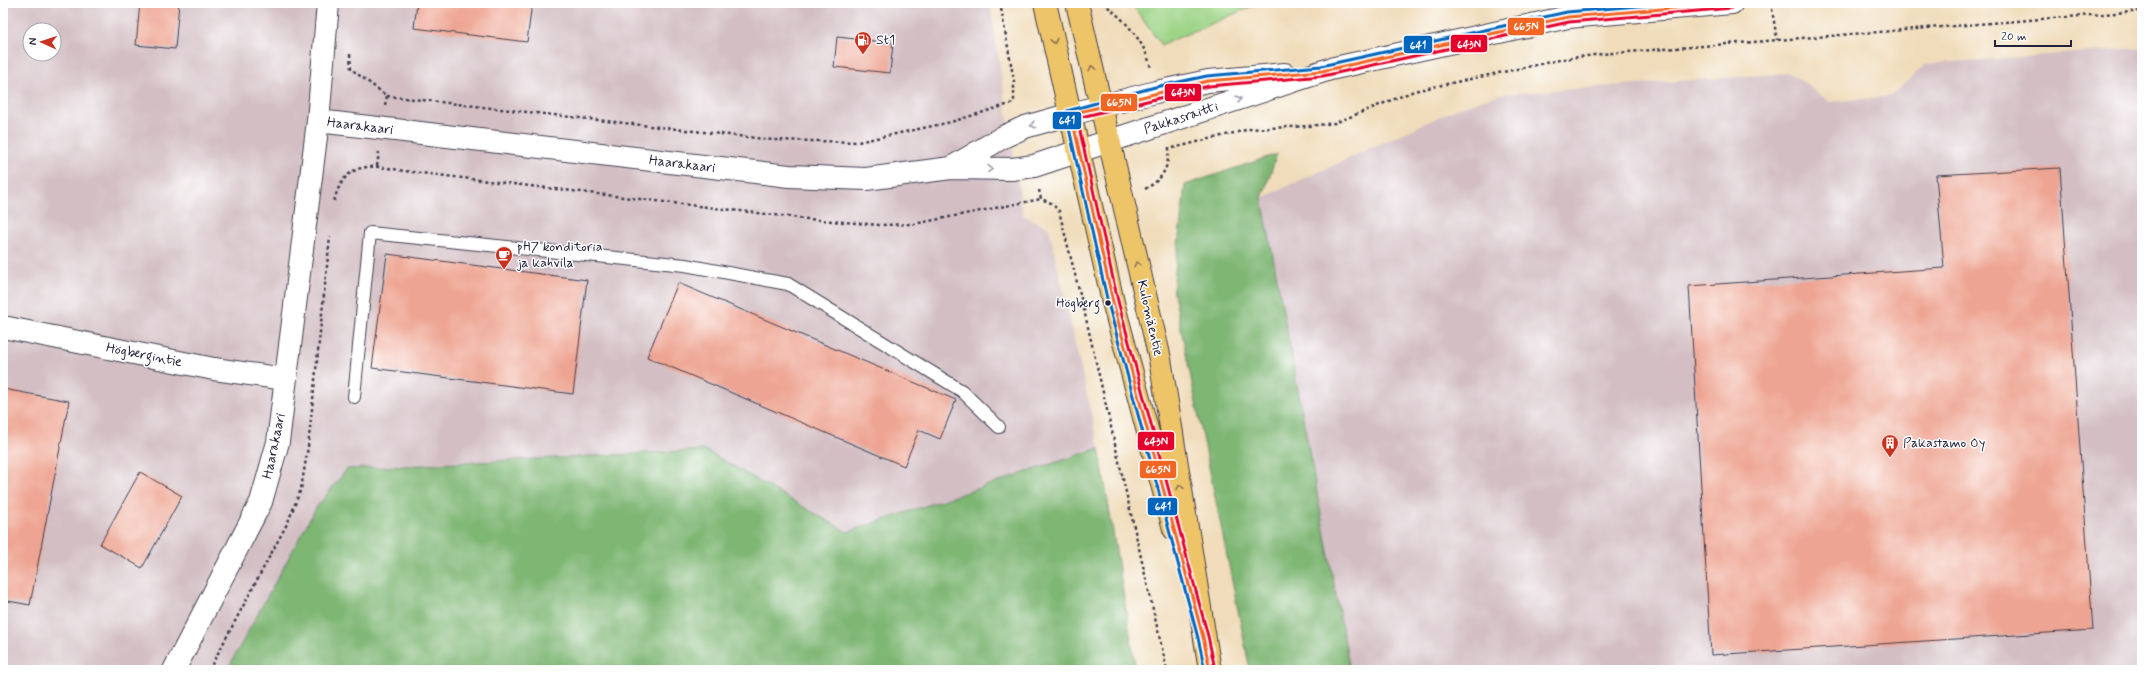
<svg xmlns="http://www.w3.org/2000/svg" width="2145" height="673" viewBox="0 0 2145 673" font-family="Mynerve,sans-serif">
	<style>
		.industrial { fill: #d2bec3; fill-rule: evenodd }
		.green { fill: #9dd486; stroke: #607b60 }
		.forest { fill: #7eb673; stroke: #506c57 }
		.building { fill: #eea492 }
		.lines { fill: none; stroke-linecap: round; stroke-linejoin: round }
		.service-casing { stroke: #413e4e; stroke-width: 14 }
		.minor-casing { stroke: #413e4e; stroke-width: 24 }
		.tertiary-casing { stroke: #413e4e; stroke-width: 24 }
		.primary-casing { stroke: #413e4e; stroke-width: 24 }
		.path { stroke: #413e4e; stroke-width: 2.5; stroke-dasharray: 3 3; stroke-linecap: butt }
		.service { stroke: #fff; stroke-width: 12 }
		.minor { stroke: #fff; stroke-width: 22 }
		.tertiary { stroke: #fff; stroke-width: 22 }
		.primary { stroke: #eec469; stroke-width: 22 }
		.bus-1-casing { stroke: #fff; stroke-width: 6 }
		.bus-2-casing { stroke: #fff; stroke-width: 6 }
		.bus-3-casing { stroke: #fff; stroke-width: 6 }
		.bus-1 { stroke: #f26522; stroke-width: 3 }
		.bus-2 { stroke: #e4002b; stroke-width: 3 }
		.bus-3 { stroke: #0065bd; stroke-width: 3 }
		.oneway { stroke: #887352 }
		.oneway2 { stroke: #9c9ca7 }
		.bus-dot { fill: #22223b; stroke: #fff; stroke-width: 1.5 }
		.labels { text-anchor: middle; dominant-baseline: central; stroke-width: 3; stroke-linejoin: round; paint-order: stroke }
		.bus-label { font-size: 13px; fill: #22223b; stroke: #fff; text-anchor: end }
		.poi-label { font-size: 14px; fill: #22223b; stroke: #fff; text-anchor: start }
		.street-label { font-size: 14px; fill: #22223b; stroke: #fff }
		.line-badge { stroke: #fff; stroke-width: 1.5 }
		.badge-label { font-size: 11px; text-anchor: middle; font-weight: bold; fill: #fff }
	</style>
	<rect width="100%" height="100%" fill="#fff"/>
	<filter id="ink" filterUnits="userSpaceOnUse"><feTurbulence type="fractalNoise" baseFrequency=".025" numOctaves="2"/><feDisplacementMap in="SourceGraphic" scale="8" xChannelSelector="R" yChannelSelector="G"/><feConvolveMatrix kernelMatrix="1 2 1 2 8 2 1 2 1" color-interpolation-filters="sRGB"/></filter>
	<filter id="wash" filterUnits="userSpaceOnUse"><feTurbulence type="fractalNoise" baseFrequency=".012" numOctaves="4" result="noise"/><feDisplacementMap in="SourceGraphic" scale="16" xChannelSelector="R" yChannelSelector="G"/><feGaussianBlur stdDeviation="0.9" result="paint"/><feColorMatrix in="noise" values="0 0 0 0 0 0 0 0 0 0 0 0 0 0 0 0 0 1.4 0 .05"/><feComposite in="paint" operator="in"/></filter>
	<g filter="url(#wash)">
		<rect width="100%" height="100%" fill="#f0dcba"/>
		<path class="industrial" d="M3,3H990L1023,215L1049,228L1099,448L847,532L705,450L316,508L227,670H3ZM30,30H54V54H30Z
			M2142,48V670H1350L1262,198L1463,106L1501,94L1790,73L1830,102L1891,96L1926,64Z"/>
		<path class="green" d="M1131,3H1260L1161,45Z"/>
		<path class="forest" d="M1277,154L1262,198L1350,670H1250L1173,289L1185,185Z
			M1099,448L1136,670H227L316,508L347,469L705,450L847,532Z"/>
		<g id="blocks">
			<path class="building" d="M140,3H179L175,49L136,45Z
				M417,3H532L527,42L414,28Z
				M837,37L893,43L890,73L834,67Z
				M2060,168L2093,630L1711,655L1689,286L1944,268L1936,175Z
				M387,254L587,280L573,394L372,368Z
				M678,283L956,400L940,439L919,430L904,466L647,357Z
				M3,389L69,401L30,605L3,600Z
				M140,472L182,496L142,568L100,544Z"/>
		</g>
	</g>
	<g filter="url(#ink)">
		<use href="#blocks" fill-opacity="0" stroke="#413e4e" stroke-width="1"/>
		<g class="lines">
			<g class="service-casing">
				<path id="service" d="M354,397L370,233L685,265L788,284L962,391L999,427"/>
			</g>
			<g class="minor-casing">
				<path id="minor" d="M318,121L328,3
					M951,168L1003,137L1025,127L1071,114
					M3,327L214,369L285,379
					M174,670L261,502L278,442L318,121L789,176L866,179L951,168L1012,169L1034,166L1079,151"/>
			</g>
			<g class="tertiary-casing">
				<path id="tertiary" d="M1071,114L1156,92L1208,81L1285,74
					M1079,151L1330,69L1568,17L1732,3"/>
			</g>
			<g class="primary-casing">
				<path id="primary" d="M1045,3L1113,302L1174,529
					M1077,3L1160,359L1210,670"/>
			</g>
			<path class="path" d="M1000,3L1014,81V103
				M1103,3C1125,20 1144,40 1151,68
				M1771,3L1777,40
				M350,54L351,69L387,96L773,140L858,142L951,122L1013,103
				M385,105L387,96
				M1169,147V149L1250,129L1309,126L1335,123L1414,91L1564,59L1602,54L2142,11
				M377,166L379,152
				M1145,189C1163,179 1168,169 1169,149
				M1039,190L1041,199L1051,203L1059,211L1084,310L1167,670
				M334,201C345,161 369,164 404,171L808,219L879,225L914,224L1041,199
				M209,670L288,522L301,489L308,447L330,237"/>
			<use href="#service" class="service"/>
			<use href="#minor" class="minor"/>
			<use href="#tertiary" class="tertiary"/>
			<use href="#primary" class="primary"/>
			<g class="bus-1-casing">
				<path id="bus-1" d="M1210,670L1203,637L1113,302L1071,114L1208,81L1322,71L1568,17L1732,3"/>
			</g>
			<g class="bus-2-casing">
				<path id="bus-2" d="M1215,669L1208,636L1118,301L1077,118L1209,86L1323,76L1569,22L1732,8"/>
			</g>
			<g class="bus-3-casing">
				<path id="bus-3" d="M1205,670L1198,638L1108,303L1066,115L1067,111L1155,87L1207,76L1321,66L1567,12L1673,3"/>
			</g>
			<use href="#bus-1" class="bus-1"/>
			<use href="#bus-2" class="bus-2"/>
			<use href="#bus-3" class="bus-3"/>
		</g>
		<defs><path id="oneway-chevron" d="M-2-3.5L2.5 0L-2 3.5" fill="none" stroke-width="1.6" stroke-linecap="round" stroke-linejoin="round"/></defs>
		<g class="oneway">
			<use href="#oneway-chevron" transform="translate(1054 41) rotate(77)"/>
			<use href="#oneway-chevron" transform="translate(1092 68) rotate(-103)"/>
			<use href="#oneway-chevron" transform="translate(1137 264) rotate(-103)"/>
			<use href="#oneway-chevron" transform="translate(1180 487) rotate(-99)"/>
		</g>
		<g class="oneway2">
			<use href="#oneway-chevron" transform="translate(1239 99) rotate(-19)"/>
			<use href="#oneway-chevron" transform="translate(1033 125) rotate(163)"/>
			<use href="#oneway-chevron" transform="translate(990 169) rotate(1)"/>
		</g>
	</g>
	<defs>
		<g id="fuel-pin" transform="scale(0.9)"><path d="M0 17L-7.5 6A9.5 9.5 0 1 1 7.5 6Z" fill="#c8321e" stroke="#fff"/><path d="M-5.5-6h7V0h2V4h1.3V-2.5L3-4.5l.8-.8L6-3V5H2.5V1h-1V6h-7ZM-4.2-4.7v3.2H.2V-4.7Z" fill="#fff"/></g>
		<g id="cafe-pin" transform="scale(0.9)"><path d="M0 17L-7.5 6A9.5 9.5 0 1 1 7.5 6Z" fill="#c8321e" stroke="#fff"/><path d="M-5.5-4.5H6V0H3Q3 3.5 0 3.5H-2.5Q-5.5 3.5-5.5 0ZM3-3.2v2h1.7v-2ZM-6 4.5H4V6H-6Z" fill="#fff"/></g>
		<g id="building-pin" transform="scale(0.9)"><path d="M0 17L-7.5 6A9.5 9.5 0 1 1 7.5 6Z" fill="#c8321e" stroke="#fff"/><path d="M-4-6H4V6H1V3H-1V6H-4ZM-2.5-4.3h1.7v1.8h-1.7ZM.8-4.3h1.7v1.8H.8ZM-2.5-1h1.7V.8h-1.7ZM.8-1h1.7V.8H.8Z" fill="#fff"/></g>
	</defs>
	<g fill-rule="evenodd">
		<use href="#fuel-pin" x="863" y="40"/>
		<use href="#cafe-pin" x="504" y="255"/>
		<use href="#building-pin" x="1890" y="443"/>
	</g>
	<circle class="bus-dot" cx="1108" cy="303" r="3.5"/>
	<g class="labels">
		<g class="bus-label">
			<text x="1100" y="303">Högberg</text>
		</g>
		<g class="poi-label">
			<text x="876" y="40">St1</text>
			<text x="517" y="247">pH7 konditoria<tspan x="517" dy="16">ja kahvila</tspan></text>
			<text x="1903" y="443">Pakastamo Oy</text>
		</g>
		<g class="street-label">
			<text transform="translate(1181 118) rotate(-18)">Pakkasraitti</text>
			<text transform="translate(360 126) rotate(7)">Haarakaari</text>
			<text transform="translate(682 164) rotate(7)">Haarakaari</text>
			<text transform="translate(1150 318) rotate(77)">Kulomäentie</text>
			<text transform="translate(144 355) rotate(11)">Högbergintie</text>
			<text transform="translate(274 446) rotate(-78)">Haarakaari</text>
		</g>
	</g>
	<g class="line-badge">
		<rect x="1507" y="17" width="38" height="19" rx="4" fill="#f26522"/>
		<rect x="1450" y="34" width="38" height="19" rx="4" fill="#e4002b"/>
		<rect x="1403" y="35" width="30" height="19" rx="4" fill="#0065bd"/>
		<rect x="1164" y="83" width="38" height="19" rx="4" fill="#e4002b"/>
		<rect x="1100" y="93" width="38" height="19" rx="4" fill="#f26522"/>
		<rect x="1052" y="111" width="30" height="19" rx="4" fill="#0065bd"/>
		<rect x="1137" y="431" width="38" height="20" rx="4" fill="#e4002b"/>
		<rect x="1139" y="460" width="38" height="19" rx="4" fill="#f26522"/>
		<rect x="1147" y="497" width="31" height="19" rx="4" fill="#0065bd"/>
	</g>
	<g class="badge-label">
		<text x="1526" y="30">665N</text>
		<text x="1469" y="48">643N</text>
		<text x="1418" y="49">641</text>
		<text x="1183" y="96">643N</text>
		<text x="1119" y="106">665N</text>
		<text x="1067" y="124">641</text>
		<text x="1156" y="445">643N</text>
		<text x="1158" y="473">665N</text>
		<text x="1163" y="510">641</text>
	</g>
	<rect width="2145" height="673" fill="none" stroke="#fff" stroke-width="16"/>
	<g transform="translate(42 42) rotate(273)"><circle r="19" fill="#ffffff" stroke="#a7a7b1"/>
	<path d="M0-3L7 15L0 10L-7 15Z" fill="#c8321e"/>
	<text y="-6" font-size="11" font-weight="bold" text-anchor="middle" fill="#22223b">N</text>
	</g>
	<path d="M1995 40v6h76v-6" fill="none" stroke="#22223b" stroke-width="2"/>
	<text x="2001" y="40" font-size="12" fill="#22223b" stroke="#ffffff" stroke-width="3" paint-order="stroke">20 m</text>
</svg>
